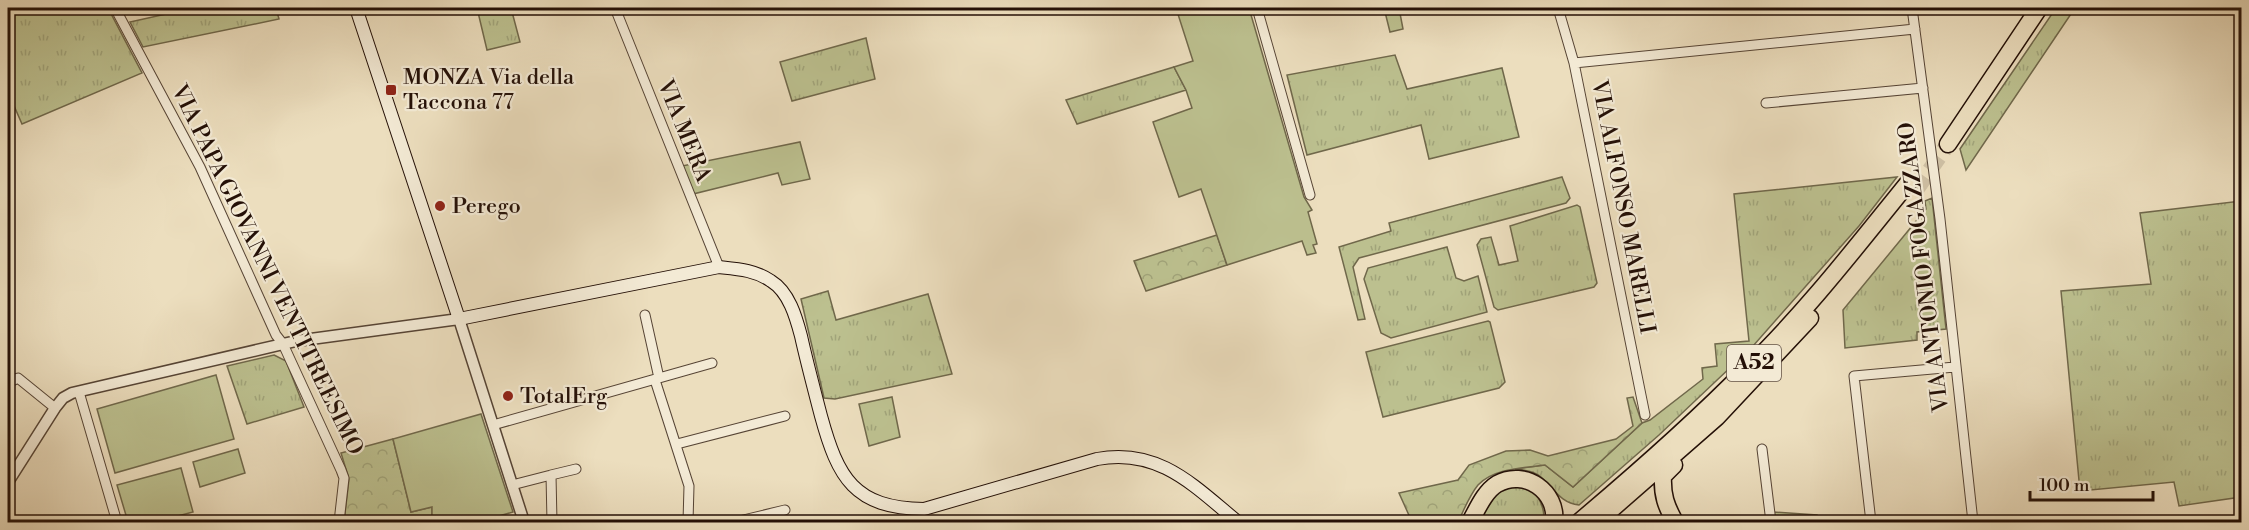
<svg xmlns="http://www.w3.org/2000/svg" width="2249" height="530" viewBox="0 0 2249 530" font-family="'Libre Bodoni',serif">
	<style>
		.grass { fill: url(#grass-tufts); stroke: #70684b; stroke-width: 1.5 }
		.forest { fill: url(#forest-crowns); stroke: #70684b; stroke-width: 1.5 }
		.garden { fill: #bcc08f; stroke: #70684b; stroke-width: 1.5 }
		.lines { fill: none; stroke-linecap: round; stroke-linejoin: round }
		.motorway-tunnel { stroke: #cebfa3; stroke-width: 16; stroke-dasharray: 16 8; stroke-linecap: butt }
		.minor-casing { stroke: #564435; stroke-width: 11 }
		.tertiary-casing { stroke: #564435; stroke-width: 13 }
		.secondary-casing { stroke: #241007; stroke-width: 14 }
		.motorway-casing { stroke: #241007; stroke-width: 19 }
		.minor { stroke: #f3ead5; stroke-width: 9 }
		.tertiary { stroke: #f3ead5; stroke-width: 10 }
		.secondary { stroke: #f3ead5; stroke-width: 12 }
		.motorway { stroke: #ecdebe; stroke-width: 16 }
		.poi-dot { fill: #8f2418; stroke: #f3ead5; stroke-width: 2 }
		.labels { text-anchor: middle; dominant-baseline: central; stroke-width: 4.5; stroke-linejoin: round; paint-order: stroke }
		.shield { fill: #f3ead5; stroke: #625145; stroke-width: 1.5 }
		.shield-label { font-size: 21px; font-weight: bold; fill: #241007 }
		.poi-label { font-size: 22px; fill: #241007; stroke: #f3ead5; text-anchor: start }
		.street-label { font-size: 22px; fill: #241007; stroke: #f3ead5 }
	</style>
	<defs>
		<pattern id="grass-tufts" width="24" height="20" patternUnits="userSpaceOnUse" patternTransform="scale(1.5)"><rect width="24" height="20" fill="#bcc08f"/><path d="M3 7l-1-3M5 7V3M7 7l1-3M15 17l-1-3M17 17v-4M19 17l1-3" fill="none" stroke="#a1a47a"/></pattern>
		<pattern id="forest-crowns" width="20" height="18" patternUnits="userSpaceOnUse" patternTransform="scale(1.5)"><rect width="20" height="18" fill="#bcc08f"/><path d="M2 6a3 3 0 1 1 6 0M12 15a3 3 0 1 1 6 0" fill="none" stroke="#a1a47a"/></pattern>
	</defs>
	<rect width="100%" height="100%" fill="#ecdebe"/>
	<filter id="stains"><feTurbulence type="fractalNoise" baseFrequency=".00333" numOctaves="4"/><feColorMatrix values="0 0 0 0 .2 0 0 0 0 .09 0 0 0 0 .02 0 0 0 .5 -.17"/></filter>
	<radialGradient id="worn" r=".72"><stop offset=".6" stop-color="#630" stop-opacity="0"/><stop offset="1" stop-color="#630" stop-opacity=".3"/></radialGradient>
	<path class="grass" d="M8,8H108L142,73L22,124L8,92Z
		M193,8H276L279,19L143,47L130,22Z
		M477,8H511L520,42L487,50Z
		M2056,8H2075L1966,170L1960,149Z
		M866,38L875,79L792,101L780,62Z
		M1395,55L1407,89L1502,68L1519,137L1429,159L1421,125L1307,155L1287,75Z
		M1174,67L1186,90L1077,124L1066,100Z
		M1562,177L1570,198L1566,203L1359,258L1353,267L1365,319L1358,320L1339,247L1391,231L1389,223Z
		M1897,177L1859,226L1753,346L1659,435L1579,505C1560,503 1554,488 1541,477C1534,471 1524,470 1515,469L1545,465L1573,487L1642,423L1650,420L1703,379L1702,368L1717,366L1715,344L1749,341L1734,194Z
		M1932,198L1946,329L1917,332V340L1845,348L1843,310L1926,209L1925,201Z
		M2241,201V497L2179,506L2174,482L2080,491L2061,291L2151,284L2140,213Z
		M1577,205L1580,207L1597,283L1594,287L1498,310L1494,307L1477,245L1481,239L1491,237L1499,265L1518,261L1510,226Z
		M1447,247L1456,278L1464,281L1478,276L1487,312L1391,338L1381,333L1364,279L1368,268Z
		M828,291L836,320L928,294L952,374L835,399L824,398L801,299Z
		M1488,321L1490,322L1505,382L1499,388L1383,417L1366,352Z
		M274,355L286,361L304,407L247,424L227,366Z
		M892,397L900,437L869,446L859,404Z
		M1506,485C1513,486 1521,486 1527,488C1539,492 1546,511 1543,522H1477L1490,499Z
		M1773,512L1817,515L1818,522H1778L1777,519L1773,520Z"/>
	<path class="forest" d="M1217,235L1227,265L1146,291L1134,261Z
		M1633,397L1642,423L1573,487L1545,465C1524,468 1494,468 1478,485C1469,496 1464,510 1458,522H1412L1399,493L1458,480L1469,465L1506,451L1530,450L1548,456L1616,439L1633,426L1627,398Z
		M393,439L411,512L432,507V522H344L349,479L341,453Z"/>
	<path class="garden" d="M1176,8H1249L1304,197L1312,210L1308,212L1317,244L1313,245L1316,253L1307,255L1302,241L1227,265L1201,189L1179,197L1153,122L1192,108L1186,90L1174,67L1193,61Z
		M1384,8H1399L1403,29L1390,32Z
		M800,142L810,179L782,185L778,173L693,194L682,166Z
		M216,375L234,439L115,473L97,409Z
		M481,414L513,512L478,522H432V507L411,512L393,439Z
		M238,449L245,473L200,487L193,462Z
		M181,468L193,512L155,522H128L117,485Z"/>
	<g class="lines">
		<path class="motorway-tunnel" d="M1916,190L1948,144"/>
		<g class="minor-casing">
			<path id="minor" d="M115,8L200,167L276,335L283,344L341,470L344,478L339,522
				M615,8L719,267
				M1257,8L1310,195
				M1558,8L1574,63L1645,415
				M1912,8L1940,219L1973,522
				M1574,63L1915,29
				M1766,103L1923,88
				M2240,192H2242
				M645,315L659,378
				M655,380L689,486L688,522
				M8,383L18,378L55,408
				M79,392L117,522
				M493,425L712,363
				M677,444L785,416
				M1762,449L1771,522
				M551,475L576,469
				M512,485L551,475L552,522
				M735,522L785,510
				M1871,522L1854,376L1955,367"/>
		</g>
		<g class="tertiary-casing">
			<path id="tertiary" d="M8,482L55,408L63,398L72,393L296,341L459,319L524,522"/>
		</g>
		<g class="secondary-casing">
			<path id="secondary" d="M356,8L459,319L719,267C738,269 755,270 771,281C789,292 796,317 801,336C807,363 814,389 821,416C838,478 854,508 924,509L1097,459C1159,447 1195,487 1238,522"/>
		</g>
		<g class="motorway-casing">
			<path id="motorway" d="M1948,144L2039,8
				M1674,465L1663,476C1662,495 1666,506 1675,522
				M1470,522C1477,510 1484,492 1497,484C1525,468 1558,492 1554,522
				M1579,522C1637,473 1694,423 1747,369C1806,312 1856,247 1908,183
				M1597,522L1717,417L1810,318"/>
		</g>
		<use href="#minor" class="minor"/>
		<use href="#tertiary" class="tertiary"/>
		<use href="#secondary" class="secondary"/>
		<use href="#motorway" class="motorway"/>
	</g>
	<g class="poi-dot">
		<rect x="385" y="84" width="12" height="12" rx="3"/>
		<circle cx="440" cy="206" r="6"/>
		<circle cx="508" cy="396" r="6"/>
	</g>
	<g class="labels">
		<rect class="shield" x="1727" y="345" width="54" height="36" rx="4.5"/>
		<g class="shield-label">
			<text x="1754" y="363">A52</text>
		</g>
		<g class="poi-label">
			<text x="403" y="77">MONZA Via della<tspan x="403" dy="25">Taccona 77</tspan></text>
			<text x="452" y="206">Perego</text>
			<text x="520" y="396">TotalErg</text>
		</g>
		<g class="street-label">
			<text transform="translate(684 131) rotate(68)">VIA MERA</text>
			<text transform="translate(1623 207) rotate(79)">VIA ALFONSO MARELLI</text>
			<text transform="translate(1924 267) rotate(-97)">VIA ANTONIO FOGAZZARO</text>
			<text transform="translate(267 270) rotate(64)">VIA PAPA GIOVANNI VENTITREESIMO</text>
		</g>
	</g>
	<rect width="2249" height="530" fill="none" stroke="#ecdebe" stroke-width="30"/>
	<rect x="9" y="9" width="2231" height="512" fill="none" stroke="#241007" stroke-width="3"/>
	<rect x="15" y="15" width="2219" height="500" fill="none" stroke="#241007" stroke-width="1.5"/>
	<path d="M2030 491v9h123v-9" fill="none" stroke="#241007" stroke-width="3"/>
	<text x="2039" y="491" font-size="18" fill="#241007" stroke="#f3ead5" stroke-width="4.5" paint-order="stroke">100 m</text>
	<rect width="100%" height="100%" filter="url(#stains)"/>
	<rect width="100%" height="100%" fill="url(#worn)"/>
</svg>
